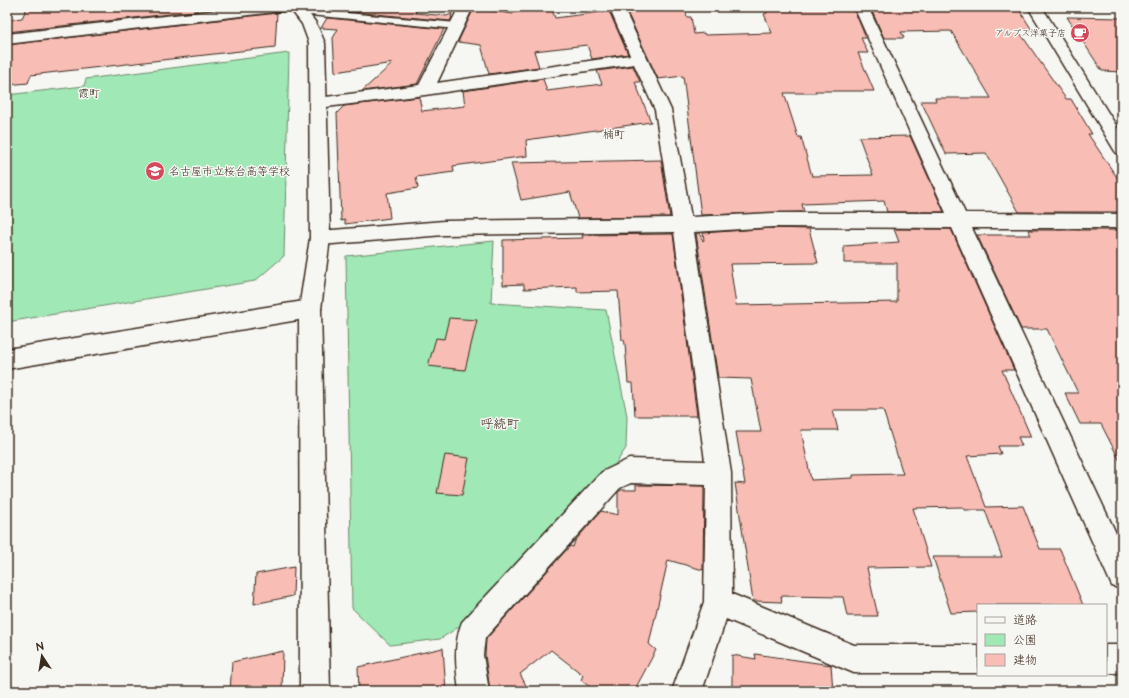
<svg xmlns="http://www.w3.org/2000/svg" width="1129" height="698" viewBox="0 0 1129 698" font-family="'Architects Daughter','Klee One',sans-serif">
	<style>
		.green { fill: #a0e8b5; stroke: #6e896a }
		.building { fill: #f8bdb5; stroke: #3b2a1e; fill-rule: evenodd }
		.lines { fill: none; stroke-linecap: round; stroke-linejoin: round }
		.service-casing { stroke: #3b2a1e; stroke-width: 3 }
		.minor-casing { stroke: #3b2a1e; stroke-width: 3 }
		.tertiary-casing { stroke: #3b2a1e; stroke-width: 3 }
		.service { fill: #f6f6f2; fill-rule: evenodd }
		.minor { fill: #f6f6f2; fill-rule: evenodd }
		.tertiary { fill: #f6f6f2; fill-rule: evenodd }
		.labels { text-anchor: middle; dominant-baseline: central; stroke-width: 3; stroke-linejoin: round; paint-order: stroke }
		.far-poi-label { font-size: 9px; fill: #3b2a1e; stroke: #f6f6f2; text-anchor: end }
		.far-quarter-label { font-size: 11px; fill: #3b2a1e; stroke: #f6f6f2 }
		.poi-label { font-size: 11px; fill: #3b2a1e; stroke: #f6f6f2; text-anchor: start }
		.quarter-label { font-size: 13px; fill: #3b2a1e; stroke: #f6f6f2 }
	</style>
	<rect width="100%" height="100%" fill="#f6f6f2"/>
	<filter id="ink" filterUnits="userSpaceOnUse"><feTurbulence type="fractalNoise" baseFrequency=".025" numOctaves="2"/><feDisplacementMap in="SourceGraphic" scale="8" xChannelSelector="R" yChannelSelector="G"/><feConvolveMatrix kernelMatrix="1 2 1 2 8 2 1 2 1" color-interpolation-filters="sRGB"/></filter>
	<g filter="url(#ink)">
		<path class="green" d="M289,53L284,256L255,281L7,322V95L84,86L86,79Z
			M494,241L491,303L606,310L627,416L626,448L611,471L465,623L440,639L390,645L352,608L346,256Z"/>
		<path class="building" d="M27,7H198L197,11L7,32L11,21L14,19L22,18Z
			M334,7H418L415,13L447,16L452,13L451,17H452L450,21L332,10Z
			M551,7L555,18L609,11L628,54L592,59L587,45L534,51L539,67L489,74L481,45L458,42L474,8L513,14L514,12Z
			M647,7H685L687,17H691L694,34L704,33L705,35L772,33L764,14L767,13L766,10L853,7L866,38H861L868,53H858L874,91H815L816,93H784L798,137H801L812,176L873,175L859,137L910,136L944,212H887L884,201L802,204L804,212L701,215L683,76L658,79L626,10Z
			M870,7L1018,8L1032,30H1018L1066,99H1071L1092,134H1088L1122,185V212H1019L986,153L946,154L921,101H936L935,98H991L951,31L901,32L904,38H884Z
			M277,13L275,47L31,75L28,83L7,85V45Z
			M1067,17L1122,18V72L1102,71Z
			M327,18L444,29L417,84L362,91L393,63L335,72L333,38L338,29L321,28Z
			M633,66L640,82H635L651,122L526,140L527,156L453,166L454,172L416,177L418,188L387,193L390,218L345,224V220L341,221L337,113L344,106L419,97L422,111L465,106L463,91L543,79L547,91L602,84L597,71Z
			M661,160L670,217L578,218L570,192L521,200L511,163Z
			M773,228L809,229L818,263L730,264L736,305L897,302V263H844V246L899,242L894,229H951L1014,370H1002L1031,437H1018L1022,446H998L1001,454L967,456L986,507L1023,506L1040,549H1060L1083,605H978V612L951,613L933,557H1002L985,510H964L962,507L913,508L931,567L867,568L878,616H847L843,597L781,596L782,602L753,601L735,483L745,484L736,432H761L751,379L718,378L696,233H699L703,241L704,240L703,233ZM833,410H883L903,474L853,475V478L811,480L801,430H838Z
			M1028,230H1122V465L1101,424H1080L1065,393H1078L1047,329H1021L977,235H1031Z
			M673,234L697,416H635L633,383H628L625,344L624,340H622L618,291L577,292V287L524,289V284L503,285V240L583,238L582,235Z
			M449,318L477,320L465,370L428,366L436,338L444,339Z
			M445,455L469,458L462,495L437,493Z
			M636,485L704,486L703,570L668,560L649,644L656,650L634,691H595L581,680L583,675L551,650L520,674L529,691H490L485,655L486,639L570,546L573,547L575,541L601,511L618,515V492L621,490H636Z
			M294,567L293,596L254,604L256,574Z
			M443,648L446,691H359L358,667Z
			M283,651L282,691H230L232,662Z
			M755,654L831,665L833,691H732V655L756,659Z"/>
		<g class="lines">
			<g class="service-casing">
				<path id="service" d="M302,9L457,23L462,26L457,29L299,14L297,12Z"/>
			</g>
			<g class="minor-casing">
				<path id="minor" d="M244,7H289L287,10L282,11L7,44V34Z
					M459,7H473L437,83L630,55L609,7H623L671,110L691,217L773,213H946L854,7H868L965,213L1122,214V228H972L1122,546V589L1112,586L952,228L773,227L694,232L731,473L732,594L854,645H978V673H854L726,619L702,691H672L704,602L706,485L631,483L620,488L485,638L483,655L489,691H459C456,667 453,645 462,622L602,472L629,459L705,461L674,232L444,235L320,245L313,243L310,238L313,233L320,231L444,221L672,218L655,110L634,64L425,95L318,108L312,107L310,103L312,99L318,98L419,85Z
					M310,300L317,303L321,309L317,315L310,318L7,369V349Z
					M1106,645H1122V673H1106Z"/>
			</g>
			<g class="tertiary-casing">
				<path id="tertiary" d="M289,7H304L316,23L325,43L330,238L321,309L330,691H300L299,309L310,238L309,43L302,24Z
					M1028,7H1042L1122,135V155L1116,153Z"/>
			</g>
			<use href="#service" class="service"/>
			<use href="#minor" class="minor"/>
			<use href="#tertiary" class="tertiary"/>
		</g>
	</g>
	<defs>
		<g id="cafe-disc" transform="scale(1)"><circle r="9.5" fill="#d1495b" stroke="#f6f6f2"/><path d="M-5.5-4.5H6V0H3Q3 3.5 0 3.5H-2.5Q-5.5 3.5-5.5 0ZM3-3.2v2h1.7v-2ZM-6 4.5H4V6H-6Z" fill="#fff"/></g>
		<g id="school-disc" transform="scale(1)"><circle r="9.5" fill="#d1495b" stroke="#f6f6f2"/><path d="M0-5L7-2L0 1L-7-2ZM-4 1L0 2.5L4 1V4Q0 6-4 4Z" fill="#fff"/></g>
	</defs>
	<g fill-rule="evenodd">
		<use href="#cafe-disc" x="1080" y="33"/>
		<use href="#school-disc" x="155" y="171"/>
	</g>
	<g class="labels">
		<g class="far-poi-label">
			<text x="1066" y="33">アルプス洋菓子店</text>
		</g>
		<g class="far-quarter-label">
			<text x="89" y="93">霞町</text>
			<text x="614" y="134">楠町</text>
		</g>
		<g class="poi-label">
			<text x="169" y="171">名古屋市立桜台高等学校</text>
		</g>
		<g class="quarter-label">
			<text x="500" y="424">呼続町</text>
		</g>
	</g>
	<rect width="1129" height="698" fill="none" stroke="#f6f6f2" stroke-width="24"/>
	<rect x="12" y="12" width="1105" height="674" fill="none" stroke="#3b2a1e" stroke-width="1.5" filter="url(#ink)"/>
	<rect x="977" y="604" width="130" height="72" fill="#f6f6f2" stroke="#aba49d"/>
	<rect x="985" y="617" width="20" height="6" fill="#f6f6f2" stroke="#aba49d"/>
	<text x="1013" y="624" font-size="12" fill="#3b2a1e">道路</text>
	<rect x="985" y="634" width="20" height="12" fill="#a0e8b5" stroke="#aba49d"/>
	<text x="1013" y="644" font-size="12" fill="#3b2a1e">公園</text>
	<rect x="985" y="654" width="20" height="12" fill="#f8bdb5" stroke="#aba49d"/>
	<text x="1013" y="664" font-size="12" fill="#3b2a1e">建物</text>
	<g transform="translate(42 656) rotate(348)" stroke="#f6f6f2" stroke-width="3" paint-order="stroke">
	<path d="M0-3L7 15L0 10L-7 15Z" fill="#3b2a1e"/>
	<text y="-6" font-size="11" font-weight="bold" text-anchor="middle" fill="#3b2a1e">N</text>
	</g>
</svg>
